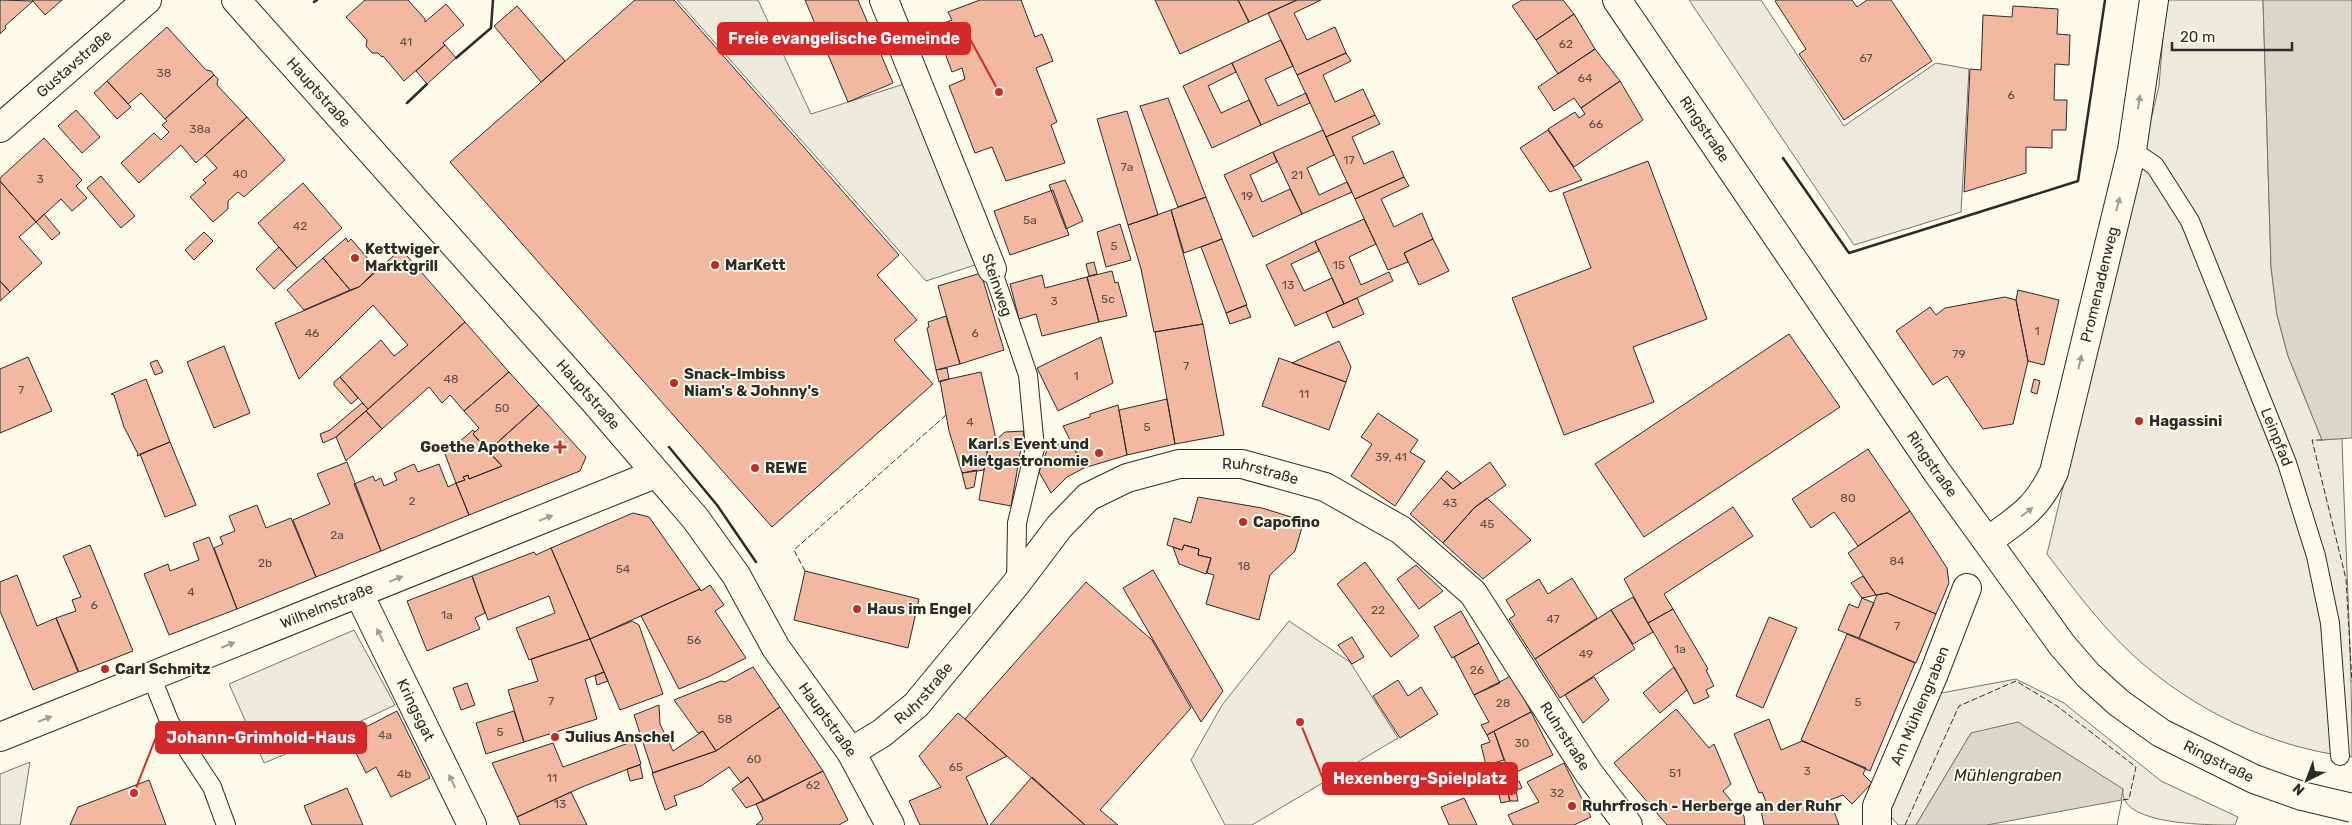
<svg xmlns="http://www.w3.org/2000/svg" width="2352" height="825" viewBox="0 0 2352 825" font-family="Rubik,sans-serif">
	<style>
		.green { fill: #ecebdb; stroke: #74746e }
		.parking { fill: #eceadb; stroke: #74746e }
		.water { fill: #d8d7c9; stroke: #74746e }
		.pier { fill: #fdfbea; stroke: #74746e }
		.building { fill: #f2b8a0; stroke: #2b2b2b }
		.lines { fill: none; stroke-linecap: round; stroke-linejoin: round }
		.lane-casing { stroke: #2b2b2b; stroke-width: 20 }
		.street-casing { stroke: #2b2b2b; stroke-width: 30 }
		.secondary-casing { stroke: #2b2b2b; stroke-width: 30 }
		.lane { stroke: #fdfbea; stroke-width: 18 }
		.street { stroke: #fdfbea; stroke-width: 28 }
		.secondary { stroke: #fdfbea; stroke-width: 28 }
		.secondary-bridge-casing { stroke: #2b2b2b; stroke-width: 30; stroke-linecap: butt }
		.secondary-bridge { stroke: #fdfbea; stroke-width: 28 }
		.fence { stroke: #2b2b2b; stroke-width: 1; stroke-dasharray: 6 2.5; stroke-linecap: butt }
		.wall { stroke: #2b2b2b; stroke-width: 2.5 }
		.oneway { fill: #9e9d94 }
		.poi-dot { fill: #c62828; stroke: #fdfbea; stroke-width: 2 }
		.labels { text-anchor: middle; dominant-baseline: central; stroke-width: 4; stroke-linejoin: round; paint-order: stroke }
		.number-label { font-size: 12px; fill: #5d4e48 }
		.street-label { font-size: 15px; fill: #2b2b2b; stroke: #fdfbea }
		.poi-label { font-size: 15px; font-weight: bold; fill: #2b2b2b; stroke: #fdfbea; text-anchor: start }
		.water-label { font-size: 16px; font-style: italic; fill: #2b2b2b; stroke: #fdfbea }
		.leader { fill: none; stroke: #d62828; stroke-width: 2 }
		.callout-dot { fill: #d62828; stroke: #fdfbea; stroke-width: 2 }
		.callout { fill: #d62828; stroke: #d62828; stroke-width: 2 }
		.callout-label { font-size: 16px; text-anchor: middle; font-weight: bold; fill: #fff }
	</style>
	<rect width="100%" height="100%" fill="#fdfbea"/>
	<path class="green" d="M2166,0H2263L2271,267L2277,315L2288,356L2322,440L2342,438C2345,545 2352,651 2352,757C2272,748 2193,710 2134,656C2101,626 2074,589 2047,554L2159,86Z
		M1289,621L1350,662L1398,738L1252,825H1225L1191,760L1222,705Z
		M2016,679L2064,703L2161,781L2238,817L2235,825C2206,825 2118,825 2123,789L1971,733L1916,825H1898L1888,813L1936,694Z"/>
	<path class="parking" d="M677,0H758L811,114L904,84L978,264L926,281Z
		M1689,0H1761L1844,126L1936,63L1969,69L1961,212L1854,245Z
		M354,630L395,705L325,738L264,763L229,684Z
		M30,762L20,825H0V774Z"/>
	<path class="water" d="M2263,0H2352V438L2322,440L2288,356L2277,315L2271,267Z
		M2018,722L2123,789L2117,825H1916L1971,733Z"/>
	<path class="pier" d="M2122,800L2117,825H1987Z"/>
	<path class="building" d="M0,0L33,1L5,26L6,28L0,34Z
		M32,0H62L45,15Z
		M365,0H408L425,19V22L446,4L464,25L443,43L445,45L404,81L383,56L382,57L378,53H372L366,46L367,40L346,17Z
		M635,0H674L899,255L877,275L917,320L894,340L933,384L772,527L450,162Z
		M805,0H858L893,83L848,102Z
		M980,0H1021L1035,37L1042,34L1053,61L1036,68L1057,122L1051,125L1065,163L1006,181L992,147L975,153L949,86L965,79L962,68L952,72L935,26L952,20L948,12Z
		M1155,0H1238L1249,22L1180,54Z
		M1238,0H1297L1249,22Z
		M1297,0H1321L1294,13L1307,40L1335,27L1346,53L1297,75L1268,13Z
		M1522,0H1563L1574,14L1536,40L1512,6Z
		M1777,0H1852L1857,7L1867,0H1891L1932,61L1844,120L1799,54L1806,49L1775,1Z
		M517,6L565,61L541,82L494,26Z
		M2013,6L2058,9L2057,34L2070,35L2069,65L2055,64L2054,100H2067L2066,130H2052V148L2026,147V173L1964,192L1970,69L1981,70L1983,15L2012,17Z
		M1574,14L1595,49L1558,74L1536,40Z
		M167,27L206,70L211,71L214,75L165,119L141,93L128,104L107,81Z
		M1281,40L1293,66L1265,79L1278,106L1306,93L1310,103L1261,125L1232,63Z
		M445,45L456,58L427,84L416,71Z
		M1595,49L1620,81L1581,108L1574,98L1554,111L1538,87Z
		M1346,53L1351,61L1323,75L1335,102L1363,89L1375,115L1326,137L1297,75Z
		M1232,63L1236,72L1208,86L1221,113L1249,100L1261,125L1212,148L1183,86Z
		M214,75L218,79L217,85L247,117L196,163L181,145L139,183L121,163L154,133L161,140L169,132L162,125L167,121L165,119Z
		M107,81L131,107L117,119L94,93Z
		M1620,81L1643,120L1574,167L1548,129L1575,112L1579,118L1585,114L1581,108Z
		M1168,98L1206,197L1178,207L1140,106Z
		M76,110L100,137L82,153L58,126Z
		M1127,111L1158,215L1128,225L1097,119Z
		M1375,115L1380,124L1352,137L1364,164L1393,151L1404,177L1355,199L1326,137Z
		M247,117L285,160L244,197L238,192L228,201V209L213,222L190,197L206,183L203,180L217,168L205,155Z
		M1323,130L1334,155L1307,168L1319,195L1347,182L1352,192L1302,214L1273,152Z
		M1548,130L1582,180L1550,192L1520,148Z
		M44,138L82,180L76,186L87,198L72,211L61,199L36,222L0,181V178Z
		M1273,152L1277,162L1250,175L1262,202L1290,189L1302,214L1253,237L1224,175Z
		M1648,161L1707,319L1633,347L1654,402L1564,435L1512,298L1591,268L1563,193Z
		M101,176L135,216L121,228L87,188Z
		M1404,177L1409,186L1381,199L1394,227L1422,213L1433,239L1404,253L1408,262L1388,270L1355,199Z
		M1065,180L1083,221L1066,229L1049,185Z
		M0,181L36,222L19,237L42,263L10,292L0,281Z
		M303,183L342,228L297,268L258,223Z
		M1053,190L1069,235L1010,255L994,211Z
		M1206,197L1222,239L1184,253L1171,210Z
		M1171,210L1203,324L1154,332L1141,269L1128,225Z
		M44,214L60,233L52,240L36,222Z
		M1364,219L1376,244L1349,257L1361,285L1389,272L1393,281L1344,304L1315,241Z
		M1120,224L1131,260L1106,267L1097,232Z
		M204,232L213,241L194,260L185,250Z
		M346,238L348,242L351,239L377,269L359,287L350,290L323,258Z
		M1222,239L1247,305L1226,313L1201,247Z
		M1433,239L1449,271L1419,285L1404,253Z
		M1315,241L1319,251L1291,264L1304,291L1332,278L1344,304L1295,326L1266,265Z
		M279,247L297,268L274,289L256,269Z
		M401,249L465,322L368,409L340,377L381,340L394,356L408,345L373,305L299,379L275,323L359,287Z
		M323,258L350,290L304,310L287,290Z
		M1094,262L1097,274L1089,276L1086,264Z
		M1112,271L1115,283L1118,282L1127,316L1099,322L1087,277Z
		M981,273L1004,350L960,364L938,286Z
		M1042,275L1045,288L1087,277L1099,322L1042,336L1036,314L1019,319L1010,284Z
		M0,281L10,292L0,301Z
		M2018,290L2059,300L2044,365L2028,361L2016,300Z
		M2005,297L2016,300L2028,361L2013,424L1983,429L1947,376L1933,385L1896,331L1930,307L1936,315L1945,308Z
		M1357,298L1364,314L1333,328L1326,312Z
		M1246,305L1251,317L1230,324L1226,313Z
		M946,316L960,364L936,370L927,328L929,327L928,322Z
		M465,322L509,372L464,411L450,395L442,403L429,387L382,429L366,411Z
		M1203,324L1224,435L1175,444L1155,332Z
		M1789,334L1840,407L1644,537L1595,464Z
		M1101,337L1113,383L1058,411L1037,368Z
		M1339,341L1351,367L1346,382L1292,363Z
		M224,346L250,413L214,428L187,362Z
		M28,357L52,411L0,433V369Z
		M1279,358L1346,382L1329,430L1262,406Z
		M157,360L163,372L155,375L150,363Z
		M947,368L949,379L939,382L936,370Z
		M509,372L539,405L488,451L473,434L479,428L464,411Z
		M981,372L996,439L988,447L984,470L962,473L949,431L940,381Z
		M340,377L358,398L351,404L334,385V382Z
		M146,379L170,442L137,456L138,454L124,427L114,395L111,394Z
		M2034,379L2040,381L2037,394L2031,392Z
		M1167,399L1175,444L1127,455L1119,410Z
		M362,403L368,409L366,411L336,437L323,443L320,434L330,430Z
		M539,405L586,457L580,471L469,515L456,483L465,480L463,477L468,475L469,479L502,466L488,451Z
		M1118,405L1127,455L1084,468L1063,426L1090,417V414Z
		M366,411L382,429L346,461L336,437Z
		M1378,413L1418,440L1410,452L1425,461L1395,506L1351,476L1372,444L1361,437Z
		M473,430L475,432L473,434L502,466L469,479L468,475L463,477L465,480L456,483L445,454Z
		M1024,431L1011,506L979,500L988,447L1005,432Z
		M1069,439L1084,468L1067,477L1051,493L1039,472L1047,450Z
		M170,442L196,505L165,517L140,454Z
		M1868,449L1910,511L1858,546L1834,512L1811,528L1792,499Z
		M347,462L381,551L316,577L293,520L330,504L317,474Z
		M1490,462L1506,485L1474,508L1443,543L1410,514L1441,478L1453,489Z
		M414,464L418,472L439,464L448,487L456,483L469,515L381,551L354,484L373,476L375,481L381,478L384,486L397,480L394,473Z
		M977,470L974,487L966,489L962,473Z
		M1447,471L1461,483L1453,489L1441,478Z
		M1198,497L1262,508L1304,521L1295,551L1270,575L1259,620L1206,604L1214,575L1207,573L1211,558L1198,555L1199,549L1184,545L1182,550L1167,545L1174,518L1191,523Z
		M1487,498L1531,540L1483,579L1443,543L1474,508Z
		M257,505L266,528L291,518L316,577L237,609L214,548L223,544L220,537L235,531L229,516Z
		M1733,507L1753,536L1664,594L1673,609L1648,623L1624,579Z
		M1910,511L1947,568L1949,583L1936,614L1887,593L1876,595L1848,553Z
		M633,513L649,517L700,589L590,639L551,548Z
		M209,537L237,609L169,635L144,574L168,564L170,571L199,560L193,543Z
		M90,545L133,651L79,672L56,618L76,611L72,600L81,597L63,556Z
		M1184,545L1199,549L1198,555L1211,558L1206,574L1179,564L1173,547L1182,550Z
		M551,548L590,639L529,660L516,628L555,613L549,596L488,620L472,576L534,552L536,555Z
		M1365,562L1419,636L1391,657L1337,584Z
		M1416,565L1443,591L1419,609L1397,579Z
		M1153,570L1223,691L1201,722L1123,588Z
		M805,571L919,599L908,648L794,620Z
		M17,575L37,626L56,618L78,672L33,690L0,611V582Z
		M472,576L485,613L475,618L480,629L427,651L407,601Z
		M1863,576L1876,595L1862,598L1851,583Z
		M1572,578L1597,618L1535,659L1509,619L1515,615L1506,600L1539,579L1548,594Z
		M1086,582L1152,640L1191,708L1100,810L1118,825H1085L965,719Z
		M710,585L724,605L715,611L746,658L708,677L679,689L641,616L700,589L701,591Z
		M1887,593L1936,614L1916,663L1859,638L1877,595Z
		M1633,597L1653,632L1633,644L1611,610Z
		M1862,598L1874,603L1859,638L1838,630L1849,604L1858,608Z
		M1673,609L1708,669L1706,670L1714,686L1706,690L1709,697L1694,704L1687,690L1648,623Z
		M1611,610L1635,649L1560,698L1535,659Z
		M1461,611L1479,643L1452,658L1434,627Z
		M1769,617L1797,628L1763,708L1736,696Z
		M632,621L639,625L663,694L620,710L590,639Z
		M1847,634L1915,663L1870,771L1801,740Z
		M1352,637L1364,657L1352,664L1338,645Z
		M590,639L604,672L585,679L597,719L524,742L508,690L538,681L531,659Z
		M1479,643L1500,683L1474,695L1454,657Z
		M753,667L780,707L716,751L703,731L698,733L674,700L721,681L725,682Z
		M1674,667L1687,690L1660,713L1643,693Z
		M604,672L608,681L597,685L595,676Z
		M1513,675L1531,712L1487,735L1481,725L1489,722L1474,695Z
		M1594,677L1609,700L1583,723L1565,695Z
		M1398,680L1408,696L1421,687L1438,714L1400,738L1373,696Z
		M467,683L475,705L461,710L453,688Z
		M659,705L660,724L673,751L703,731L716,751L653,773L634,715Z
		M780,707L823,771L764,801L748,777L741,783L729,767L701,786L674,796L677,805L665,810L652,773L716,751Z
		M1676,709L1709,748L1714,744L1731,784L1723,791L1744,816L1745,825H1667L1614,763Z
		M397,711L430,778L391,797L376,767L366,773L354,749L365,744L358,731Z
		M514,711L524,742L486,754L476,723Z
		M1531,712L1553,755L1510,775L1494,731Z
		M958,713L1007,756L966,777L988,825H920L909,801L941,787L919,756Z
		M1769,719L1781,750L1802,741L1866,768L1863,774L1872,783L1852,804L1843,795L1830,800L1839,825H1764L1760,806L1767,804L1762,792L1759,793L1734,734Z
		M1494,731L1504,760L1486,765L1481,745L1490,742L1487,735Z
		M634,741L641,764L582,787L517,817L492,763L553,743L563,767Z
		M1564,763L1591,817L1574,825H1513L1508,815L1539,802L1527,782Z
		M640,765L643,778L630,781L627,769Z
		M823,771L848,820L839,825H756L763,819L756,804Z
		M748,777L764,801L746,808L732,789Z
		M1032,777L1085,825H990Z
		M149,780L166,825H70L78,807Z
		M1519,781L1522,788L1516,790L1518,801H1510L1506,786Z
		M1506,786L1510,801L1501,803L1498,790Z
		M347,788L363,825H312L304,806Z
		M571,792L587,825H520L517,817Z
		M1464,798L1477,825H1449L1441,807Z"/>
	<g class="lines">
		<g class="lane-casing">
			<g id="lane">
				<path id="s1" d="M2132,150L2155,166L2190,221L2287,463L2316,556L2330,623L2340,756"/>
				<path d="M992,269L1028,375L1035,448L1017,523L1016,584"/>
				<path d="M151,676L170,723L212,787L226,825"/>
			</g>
		</g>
		<g class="street-casing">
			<g id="street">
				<path id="s2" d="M236,0L596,403L695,518L736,575L776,648L851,752L890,825"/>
				<path d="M884,0L992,269"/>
				<path id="s3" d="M0,128L147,0"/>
				<path id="s4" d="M1988,541C2020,517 2036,510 2054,472L2132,150L2154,0"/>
				<path id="s5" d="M359,594L472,825"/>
				<path id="s6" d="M0,737L655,474"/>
				<path id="s7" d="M851,752L882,733L916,705L1016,584L1059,527L1088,497L1127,478L1179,464H1242L1325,487L1401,530L1473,593L1588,772L1628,825"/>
				<path id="s8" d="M1877,825V806L1933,676L1967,588"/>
			</g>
		</g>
		<g class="secondary-casing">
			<g id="secondary">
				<path id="s9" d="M1617,0L1937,472L2062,645L2088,675L2119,703L2161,733L2254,779L2302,796"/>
			</g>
		</g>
		<use href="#lane" class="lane"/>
		<use href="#street" class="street"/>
		<use href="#secondary" class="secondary"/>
		<g class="secondary-bridge-casing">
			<path id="secondary-bridge" d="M2302,796L2352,808"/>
		</g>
		<use href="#secondary-bridge" class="secondary-bridge"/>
		<path class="fence" d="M2322,440H2312L2346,579L2352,682
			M805,571L794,550L946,415
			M1905,825L1959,706L2016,681L2057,706L2136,767L2129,799L2122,800"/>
		<path class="wall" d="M314,2L317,0
			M456,58L491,28L493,0
			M407,103L427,84
			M1783,158L1849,253L2078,181L2105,0
			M669,447L717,505L756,562"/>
	</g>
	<defs><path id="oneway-solid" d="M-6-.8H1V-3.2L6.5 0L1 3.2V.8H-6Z" transform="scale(1.25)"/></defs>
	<g class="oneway">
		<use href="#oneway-solid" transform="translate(2139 102) rotate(-82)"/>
		<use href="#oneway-solid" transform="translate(2118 204) rotate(-75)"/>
		<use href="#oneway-solid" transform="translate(2080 362) rotate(-77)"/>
		<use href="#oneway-solid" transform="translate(2027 512) rotate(-37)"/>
		<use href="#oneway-solid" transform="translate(546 518) rotate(-22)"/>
		<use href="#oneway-solid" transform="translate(396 579) rotate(-22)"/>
		<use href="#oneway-solid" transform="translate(380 635) rotate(-116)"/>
		<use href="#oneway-solid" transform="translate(228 645) rotate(-22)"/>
		<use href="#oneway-solid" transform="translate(45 719) rotate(-22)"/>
		<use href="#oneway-solid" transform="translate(452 781) rotate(-115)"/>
	</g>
	<g class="poi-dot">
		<circle cx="355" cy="258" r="5"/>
		<circle cx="715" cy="265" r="5"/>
		<circle cx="674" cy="383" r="5"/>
		<circle cx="2139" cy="421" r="5"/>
		<path d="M557.5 439.5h5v5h5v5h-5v5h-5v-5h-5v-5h5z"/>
		<circle cx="1099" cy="453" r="5"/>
		<circle cx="755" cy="468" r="5"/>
		<circle cx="1243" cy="522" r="5"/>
		<circle cx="857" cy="609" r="5"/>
		<circle cx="105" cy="669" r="5"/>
		<circle cx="555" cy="737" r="5"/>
		<circle cx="1572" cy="806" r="5"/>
	</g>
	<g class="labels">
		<g class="number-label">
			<text x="406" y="42">41</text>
			<text x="1566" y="44">62</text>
			<text x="1866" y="58">67</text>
			<text x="164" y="73">38</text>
			<text x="1585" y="78">64</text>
			<text x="2011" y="95">6</text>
			<text x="1596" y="124">66</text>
			<text x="200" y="129">38a</text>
			<text x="1349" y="160">17</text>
			<text x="1127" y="167">7a</text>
			<text x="240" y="174">40</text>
			<text x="1297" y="175">21</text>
			<text x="40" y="179">3</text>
			<text x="1247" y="196">19</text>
			<text x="1030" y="220">5a</text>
			<text x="300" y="226">42</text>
			<text x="1114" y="246">5</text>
			<text x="1339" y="265">15</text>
			<text x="1288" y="285">13</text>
			<text x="1108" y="299">5c</text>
			<text x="1054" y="301">3</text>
			<text x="2037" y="331">1</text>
			<text x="312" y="333">46</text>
			<text x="975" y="333">6</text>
			<text x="1959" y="354">79</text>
			<text x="1186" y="366">7</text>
			<text x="1076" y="376">1</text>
			<text x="451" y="379">48</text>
			<text x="21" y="390">7</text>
			<text x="1304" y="394">11</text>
			<text x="502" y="408">50</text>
			<text x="970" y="422">4</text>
			<text x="1147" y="427">5</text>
			<text x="1391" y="457">39, 41</text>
			<text x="1848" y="498">80</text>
			<text x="412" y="501">2</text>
			<text x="1450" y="503">43</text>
			<text x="1487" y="524">45</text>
			<text x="337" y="535">2a</text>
			<text x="1897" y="561">84</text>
			<text x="265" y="563">2b</text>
			<text x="1244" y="566">18</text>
			<text x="623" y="569">54</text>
			<text x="191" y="592">4</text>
			<text x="94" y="605">6</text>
			<text x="1378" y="610">22</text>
			<text x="447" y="615">1a</text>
			<text x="1553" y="619">47</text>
			<text x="1897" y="626">7</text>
			<text x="694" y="640">56</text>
			<text x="1680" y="649">1a</text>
			<text x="1586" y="654">49</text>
			<text x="1477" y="670">26</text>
			<text x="551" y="701">7</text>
			<text x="1858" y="702">5</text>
			<text x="1503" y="703">28</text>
			<text x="725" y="719">58</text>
			<text x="500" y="732">5</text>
			<text x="385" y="735">4a</text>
			<text x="1522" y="743">30</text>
			<text x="754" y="759">60</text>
			<text x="956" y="767">65</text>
			<text x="1807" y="771">3</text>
			<text x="1675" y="773">51</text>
			<text x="404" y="774">4b</text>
			<text x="552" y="778">11</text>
			<text x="813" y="785">62</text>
			<text x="1557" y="793">32</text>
			<text x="560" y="804">13</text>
		</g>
		<g class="street-label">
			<text stroke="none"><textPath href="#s3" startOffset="98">Gustavstraße</textPath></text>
			<text stroke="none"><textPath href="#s2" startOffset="124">Hauptstraße</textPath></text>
			<text stroke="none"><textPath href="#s9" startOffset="156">Ringstraße</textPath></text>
			<text transform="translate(997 285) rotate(71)">Steinweg</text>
			<text stroke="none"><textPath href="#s4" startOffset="290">Promenadenweg</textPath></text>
			<text stroke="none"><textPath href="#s2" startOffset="529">Hauptstraße</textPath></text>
			<text stroke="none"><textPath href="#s1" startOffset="326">Leinpfad</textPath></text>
			<text stroke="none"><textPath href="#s9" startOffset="561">Ringstraße</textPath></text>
			<text stroke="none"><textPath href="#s7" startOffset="530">Ruhrstraße</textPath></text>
			<text stroke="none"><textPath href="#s6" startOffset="352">Wilhelmstraße</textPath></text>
			<text stroke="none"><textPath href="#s7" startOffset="94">Ruhrstraße</textPath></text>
			<text stroke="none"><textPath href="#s8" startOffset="128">Am Mühlengraben</textPath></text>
			<text stroke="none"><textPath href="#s5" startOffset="129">Kringsgat</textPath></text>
			<text stroke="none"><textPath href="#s2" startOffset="934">Hauptstraße</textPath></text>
			<text stroke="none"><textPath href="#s7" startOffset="950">Ruhrstraße</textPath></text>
			<text stroke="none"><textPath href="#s9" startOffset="981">Ringstraße</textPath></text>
		</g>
		<g class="poi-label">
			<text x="365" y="249">Kettwiger<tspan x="365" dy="17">Marktgrill</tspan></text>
			<text x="725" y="265">MarKett</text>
			<text x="684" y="374">Snack-Imbiss<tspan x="684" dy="17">Niam's &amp; Johnny's</tspan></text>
			<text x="2149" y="421">Hagassini</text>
			<text x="1089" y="444" text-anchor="end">Karl.s Event und<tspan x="1089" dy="17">Mietgastronomie</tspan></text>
			<text x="550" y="447" text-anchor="end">Goethe Apotheke</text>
			<text x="765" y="468">REWE</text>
			<text x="1253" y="522">Capofino</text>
			<text x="867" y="609">Haus im Engel</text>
			<text x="115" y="669">Carl Schmitz</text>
			<text x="565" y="737">Julius Anschel</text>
			<text x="1582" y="806">Ruhrfrosch - Herberge an der Ruhr</text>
		</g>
		<g class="water-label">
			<text x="2008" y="775">Mühlengraben</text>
		</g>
	</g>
	<path class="leader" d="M999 92L970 39M134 793L156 737M1300 722L1323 779"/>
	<g class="callout-dot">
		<circle cx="999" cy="92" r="5"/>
		<circle cx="134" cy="793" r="5"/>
		<circle cx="1300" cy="722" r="5"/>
	</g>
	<g class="callout">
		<rect x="718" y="23" width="252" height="31" rx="5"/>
		<rect x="156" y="722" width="210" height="31" rx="5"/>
		<rect x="1323" y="763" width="194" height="31" rx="5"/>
	</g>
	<g class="callout-label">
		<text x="844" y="44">Freie evangelische Gemeinde</text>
		<text x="261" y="743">Johann-Grimhold-Haus</text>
		<text x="1420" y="784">Hexenberg-Spielplatz</text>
	</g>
	<g transform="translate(2307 780) rotate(222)" stroke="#fdfbea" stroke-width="4" paint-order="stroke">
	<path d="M0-4L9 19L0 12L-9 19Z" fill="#2b2b2b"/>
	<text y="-8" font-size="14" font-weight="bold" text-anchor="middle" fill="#2b2b2b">N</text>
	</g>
	<path d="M2172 42v8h120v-8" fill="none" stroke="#2b2b2b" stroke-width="2.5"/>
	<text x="2180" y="42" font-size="15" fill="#2b2b2b" stroke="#fdfbea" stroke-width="4" paint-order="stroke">20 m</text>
</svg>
